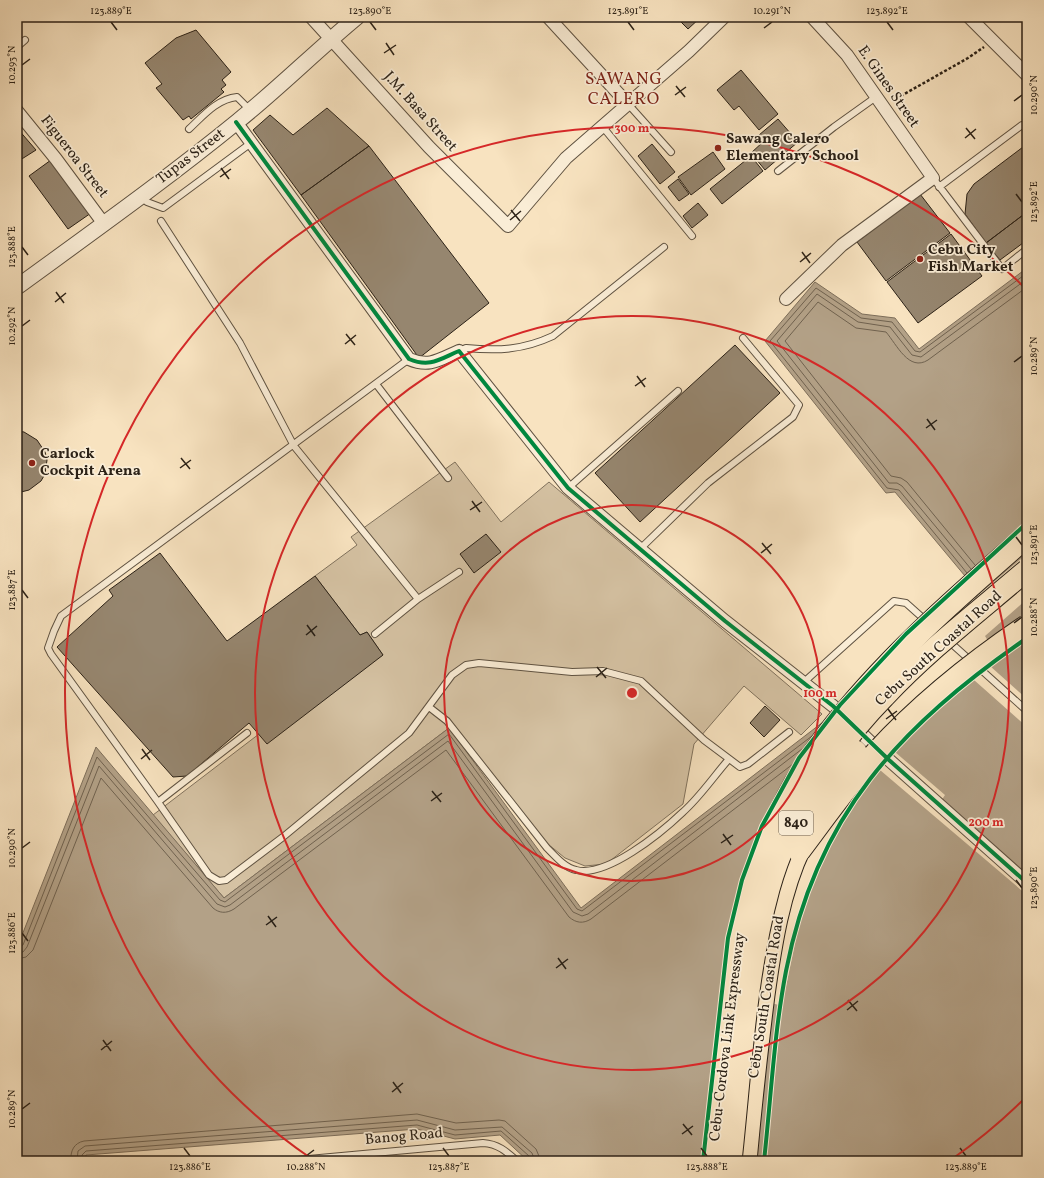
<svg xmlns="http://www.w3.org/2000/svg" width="1044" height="1178" viewBox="0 0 1044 1178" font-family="Vollkorn,serif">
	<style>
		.green { fill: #d5c2a3; stroke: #80725d }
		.water { fill: #b3a187; stroke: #7d6e5a }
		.pier { fill: #f8e3c0 }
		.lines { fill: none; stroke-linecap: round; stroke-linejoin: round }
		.shore { stroke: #70624f; stroke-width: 1 }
		.building { fill: #96866f; stroke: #2c2217 }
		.service-casing { stroke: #5f5241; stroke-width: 8 }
		.minor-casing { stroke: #5f5241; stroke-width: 14 }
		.tertiary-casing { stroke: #5f5241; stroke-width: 17 }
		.trunk-casing { stroke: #2c2217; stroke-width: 23 }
		.path { stroke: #2c2217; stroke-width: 2.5; stroke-dasharray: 3 2; stroke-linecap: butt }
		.service { stroke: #faedd6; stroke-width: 6 }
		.minor { stroke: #faedd6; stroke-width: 12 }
		.tertiary { stroke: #faedd6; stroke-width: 15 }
		.trunk { stroke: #f8e3c0; stroke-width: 21 }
		.trunk-bridge-casing { stroke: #2c2217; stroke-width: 23; stroke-linecap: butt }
		.motorway-bridge-casing { stroke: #2c2217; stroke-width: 24; stroke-linecap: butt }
		.path-bridge { stroke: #2c2217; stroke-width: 2.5; stroke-dasharray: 3 2; stroke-linecap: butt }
		.trunk-bridge { stroke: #f8e3c0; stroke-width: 21 }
		.motorway-bridge { stroke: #f8e3c0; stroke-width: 22 }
		.cycleway-casing { stroke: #faedd6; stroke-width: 6 }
		.cycleway { stroke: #00873e; stroke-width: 4 }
		.ticks { fill: none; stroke: #2c2217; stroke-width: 1.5 }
		.ring { fill: none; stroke: #d62828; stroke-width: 2 }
		.poi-dot { fill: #8f2418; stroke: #faedd6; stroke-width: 1.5 }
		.labels { text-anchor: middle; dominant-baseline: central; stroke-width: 3.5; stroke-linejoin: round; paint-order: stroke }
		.shield { fill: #faedd6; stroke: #6a5f50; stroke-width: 1 }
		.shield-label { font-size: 14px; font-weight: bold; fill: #2c2217 }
		.street-label { font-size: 15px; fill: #2c2217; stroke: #faedd6 }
		.poi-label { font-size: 15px; font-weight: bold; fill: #2c2217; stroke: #faedd6; text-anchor: start }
		.quarter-label { font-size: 17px; letter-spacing: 1px; fill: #7a1f14; stroke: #faedd6 }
		.centre { fill: #d62828; stroke: #faedd6; stroke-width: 2 }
		.ring-label { font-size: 12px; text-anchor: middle; font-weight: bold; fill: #d62828; stroke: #faedd6; stroke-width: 3.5; stroke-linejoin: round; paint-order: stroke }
		.neatline { fill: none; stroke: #2c2217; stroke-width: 1.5 }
		.ticks-label { font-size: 10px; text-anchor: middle; fill: #2c2217 }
	</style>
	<rect width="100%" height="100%" fill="#f8e3c0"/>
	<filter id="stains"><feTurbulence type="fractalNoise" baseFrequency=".005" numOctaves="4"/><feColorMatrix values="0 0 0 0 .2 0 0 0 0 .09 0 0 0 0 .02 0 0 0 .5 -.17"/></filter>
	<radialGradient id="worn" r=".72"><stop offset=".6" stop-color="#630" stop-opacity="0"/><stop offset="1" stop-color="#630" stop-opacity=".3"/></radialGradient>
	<path class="green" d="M455,462L501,522L549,482L822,714L801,735L744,686L694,744L683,804L606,864L585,866L565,858L537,835L449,728L224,898L153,815L259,734L383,655L367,632L360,635L315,576L357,545L351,537Z"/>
	<path class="water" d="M1027,268V1161H528L500,1135L455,1139L417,1129L86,1155V1161H17V948L96,747L224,898L449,728L581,908L823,722L881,770L895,752L845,705L921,637L974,680L990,666L941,622L980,594L895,492L886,493L765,341L815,282L862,314L895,318L919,349Z"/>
	<path class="pier" d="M1027,554V599L985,636L988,641L1027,616V640L990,666L1027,699V727L974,680L979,675L928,716L875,773L835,834L818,870L799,925L782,1005L766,1161H762L779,1005L771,1003L753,1161H702L727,938L748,943L839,732L880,767L893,752L853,715L927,639L974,677L987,666L942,626Z
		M895,752L945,795L941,801L1027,878V895L880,770Z"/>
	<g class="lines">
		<path class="shore" d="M975,565L907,482L901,478L891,476L785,341L818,302L856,328L886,332C897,345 909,372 928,360L1027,287
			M971,569L902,486L897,483H889L777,341L817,294L858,322L890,327L912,355L921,357L1027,279
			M967,573L899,490L887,488L770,341L816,288L861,318L892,322L915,351L920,352L1027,273
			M17,948L23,945L97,757L220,900L225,902L449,734L577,909L582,911L812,736
			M17,953L23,952L27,947L99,766L217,904L225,907L230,905L448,741L573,912L582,916L588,914L802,749
			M17,959L26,957L33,950L101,778L213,908C219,913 226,914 234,909L446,750L569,917C576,923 583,924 591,919L793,764
			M71,1161C70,1151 74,1143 84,1141L417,1114L456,1123L499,1120L505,1121L536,1149L541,1161
			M77,1161L78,1151L85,1146L417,1120L455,1130L502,1127L532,1153L535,1161
			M82,1161V1155L86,1151L417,1125L455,1135L501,1131L529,1156L530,1161"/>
	</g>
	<path class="building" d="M676,17H701L688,29Z
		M196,30L231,72L222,80L226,85L221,89L224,92L191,119L189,116L183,120L156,88L162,84L145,63L176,38Z
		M741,70L778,114L759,130L739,106L734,110L717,90Z
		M327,108L369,146L301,195L253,130L270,115L293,135Z
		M778,119L798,142L765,170L751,153L764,141L759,135Z
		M17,128L36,150L17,162Z
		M652,144L675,172L660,184L638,156Z
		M1027,144V212L986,243L965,214L967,194L974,184Z
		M369,146L489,303L419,358L301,195Z
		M713,152L725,169L691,195L678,177Z
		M751,156L763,171L722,204L710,189Z
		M51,160L91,213L68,229L29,176Z
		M678,179L689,194L679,201L668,187Z
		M920,194L950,233L886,281L857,242Z
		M698,203L708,215L692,228L683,216Z
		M1027,212V240L1000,260L986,243Z
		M951,234L982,276L918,323L887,282Z
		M735,345L780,393L640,522L595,473Z
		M17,431L24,432L37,440L45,452L47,460L45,474L41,481L29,490L17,493Z
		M486,534L501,552L474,573L460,554Z
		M160,553L227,641L315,576L360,635L367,632L383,655L267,744L249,723L187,776L173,777L57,647L113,596L109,590Z
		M765,706L780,720L764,737L750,723Z"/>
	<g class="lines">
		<g class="service-casing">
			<path id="service" d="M17,47L25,40
				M628,104L671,152
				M602,126L692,236
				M189,129C203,116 217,99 237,97L250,110
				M778,171L834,127L876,97
				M933,178L1002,269L1027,249
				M939,187L1022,125H1027
				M141,197L147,202L163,208L251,143
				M161,221L240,343L294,446L418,599
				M459,351L466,348C498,351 523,350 553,336L664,247
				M376,384L448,478
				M568,488L678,391
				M640,549L708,483L793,417L799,405L743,338
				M375,634L418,599L459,572
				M978,667L1027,711
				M804,682L894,601L906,603L971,661
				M429,707L447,721L547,848C555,856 565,868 576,870C606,878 661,833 683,812C700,797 714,776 729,759
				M247,733L158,802L51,654L48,648L54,631L61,616L409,359
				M158,802L209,875L219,881L226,880L283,837L409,733L452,675L466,665L479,663L572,672L603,671L641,681L704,740L740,767L748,764L789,732
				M287,1161L483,1143C498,1144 506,1151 517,1161"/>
		</g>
		<g class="minor-casing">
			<path id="minor" d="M311,17L429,147L508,226L566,158L689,51L724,17
				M548,17L628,104
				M969,17L1027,75
				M17,111L56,159L104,224
				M236,122L409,359C430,368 440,359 459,351L568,488L725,621L833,706L889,760L1027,883
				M786,299L842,245L933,178L847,55L812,17"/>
		</g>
		<g class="tertiary-casing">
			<path id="tertiary" d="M17,287C91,233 167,179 238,121C279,88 316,51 357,17"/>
		</g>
		<g class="trunk-casing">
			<path id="trunk" d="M746,1161C751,1106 757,1050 764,995C771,945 779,892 801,846"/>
		</g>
		<path class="path" d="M892,101L968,58L984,47
			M418,1133L428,1139"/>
		<use href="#service" class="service"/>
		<use href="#minor" class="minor"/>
		<use href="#tertiary" class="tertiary"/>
		<use href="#trunk" class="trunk"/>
		<g class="trunk-bridge-casing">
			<path id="trunk-bridge" d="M816,817L824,801L856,751
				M731,1161C741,1071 745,977 769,889C789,818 833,749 884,697C927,651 979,611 1027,570"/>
		</g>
		<g class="motorway-bridge-casing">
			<path id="motorway-bridge" d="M799,851C824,818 848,783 876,753C921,704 972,663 1027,626
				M714,1161C719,1109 725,1056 731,1004C733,983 734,960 739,939C753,868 781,796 825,738C881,663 957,597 1027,536"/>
		</g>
		<path class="path-bridge" d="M764,1161C773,1082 775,1000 797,924C805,894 819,865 832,837"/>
		<use href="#trunk-bridge" class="trunk-bridge"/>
		<use href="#motorway-bridge" class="motorway-bridge"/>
		<g class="cycleway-casing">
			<path id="cycleway" d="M236,122L409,359C430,368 440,359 459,351L568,488L725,621L833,706L889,760L1027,883
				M703,1161L728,938L742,880L762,826L799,758L840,705L906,634L1027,523
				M764,1161C771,1098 774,1033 786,971C816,815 900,726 1027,638"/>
		</g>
		<use href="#cycleway" class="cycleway"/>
	</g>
	<path class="ticks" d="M111,22L117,30M370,22L376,30M628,22L634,30M887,22L893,30M764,28L772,22M386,43L394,55M384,53L396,45M22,65L30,59M676,86L685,97M675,95L686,87M1014,101L1022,95M966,128L975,139M965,138L976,129M221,168L229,179M220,177L231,169M1016,194L1022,202M511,210L520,221M510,220L521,211M22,247L28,255M802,252L810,263M800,262L811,253M56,292L64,303M55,302L66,293M22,326L30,320M346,334L355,345M345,344L356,335M1014,362L1022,356M637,376L645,387M635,386L646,378M927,419L935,430M926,428L937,420M181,458L190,469M180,468L191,460M472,501L480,512M470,510L482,502M1016,537L1022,545M762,543L771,554M761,553L772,544M22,590L28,598M1014,623L1022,617M307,625L315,636M306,635L317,626M597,667L606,678M596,677L607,668M888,709L896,720M886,719L897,711M142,749L150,760M141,759L152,750M432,791L441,802M431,801L442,793M723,834L731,845M721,843L733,835M22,848L30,842M1016,880L1022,888M268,916L276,927M266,925L277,917M22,933L28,941M558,958L566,969M556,968L568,959M848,1000L857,1011M847,1010L858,1001M103,1040L111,1051M101,1050L112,1041M393,1082L401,1093M392,1092L403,1083M22,1109L30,1103M683,1124L692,1135M682,1134L693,1126M184,1148L190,1156M443,1148L449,1156M701,1148L707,1156M960,1148L966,1156M306,1156L314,1150"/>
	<g class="ring">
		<circle cx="632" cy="693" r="188"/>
		<circle cx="632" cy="693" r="377"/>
		<path d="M1024 1099A565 565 0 0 1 952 1159M312 1159A565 565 0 1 1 1024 287"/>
	</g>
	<g class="poi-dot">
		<circle cx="718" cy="148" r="4"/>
		<circle cx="920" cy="259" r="4"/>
		<circle cx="32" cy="463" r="4"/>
	</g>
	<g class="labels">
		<rect class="shield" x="779" y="811" width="34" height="24" rx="3"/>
		<g class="shield-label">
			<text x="796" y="823">840</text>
		</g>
		<g class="street-label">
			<text transform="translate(888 87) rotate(55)">E. Gines Street</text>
			<text transform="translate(420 112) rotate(48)">J.M. Basa Street</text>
			<text transform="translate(74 157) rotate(52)">Figueroa Street</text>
			<text transform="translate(191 157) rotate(-37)">Tupas Street</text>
			<text transform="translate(939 649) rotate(-42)">Cebu South Coastal Road</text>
			<text transform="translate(767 997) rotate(-81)">Cebu South Coastal Road</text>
			<text transform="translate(728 1037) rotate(-83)">Cebu-Cordova Link Expressway</text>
			<text transform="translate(404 1137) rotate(-5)">Banog Road</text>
		</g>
		<g class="poi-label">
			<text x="726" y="139">Sawang Calero<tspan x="726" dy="17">Elementary School</tspan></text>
			<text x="928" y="250">Cebu City<tspan x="928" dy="17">Fish Market</tspan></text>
			<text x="40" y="454">Carlock<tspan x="40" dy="17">Cockpit Arena</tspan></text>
		</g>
		<g class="quarter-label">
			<text x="624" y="79">SAWANG<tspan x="624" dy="20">CALERO</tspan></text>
		</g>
	</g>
	<circle cx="632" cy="693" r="6" class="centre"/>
	<g class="ring-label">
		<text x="632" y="132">300 m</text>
		<text x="820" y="697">100 m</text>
		<text x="986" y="826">200 m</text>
	</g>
	<rect width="1044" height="1178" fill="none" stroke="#f8e3c0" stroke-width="44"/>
	<rect x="22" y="22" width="1000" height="1134" class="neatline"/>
	<g class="ticks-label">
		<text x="111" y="14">123.889°E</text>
		<text x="370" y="14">123.890°E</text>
		<text x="628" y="14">123.891°E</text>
		<text x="772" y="14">10.291°N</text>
		<text x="887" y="14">123.892°E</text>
		<text transform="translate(11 65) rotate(-90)" y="4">10.293°N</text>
		<text transform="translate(1033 95) rotate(-90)" y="4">10.290°N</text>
		<text transform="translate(1033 202) rotate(-90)" y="4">123.892°E</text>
		<text transform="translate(11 247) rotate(-90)" y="4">123.888°E</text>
		<text transform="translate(11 326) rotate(-90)" y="4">10.292°N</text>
		<text transform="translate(1033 356) rotate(-90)" y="4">10.289°N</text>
		<text transform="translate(1033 545) rotate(-90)" y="4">123.891°E</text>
		<text transform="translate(11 590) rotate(-90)" y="4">123.887°E</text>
		<text transform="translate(1033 617) rotate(-90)" y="4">10.288°N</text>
		<text transform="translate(11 848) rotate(-90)" y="4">10.290°N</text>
		<text transform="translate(1033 888) rotate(-90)" y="4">123.890°E</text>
		<text transform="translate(11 933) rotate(-90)" y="4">123.886°E</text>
		<text transform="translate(11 1109) rotate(-90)" y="4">10.289°N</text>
		<text x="190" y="1170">123.886°E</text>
		<text x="306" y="1170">10.288°N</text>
		<text x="449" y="1170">123.887°E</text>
		<text x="707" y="1170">123.888°E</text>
		<text x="966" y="1170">123.889°E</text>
	</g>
	<rect width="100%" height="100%" filter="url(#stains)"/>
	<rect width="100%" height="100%" fill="url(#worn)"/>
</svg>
